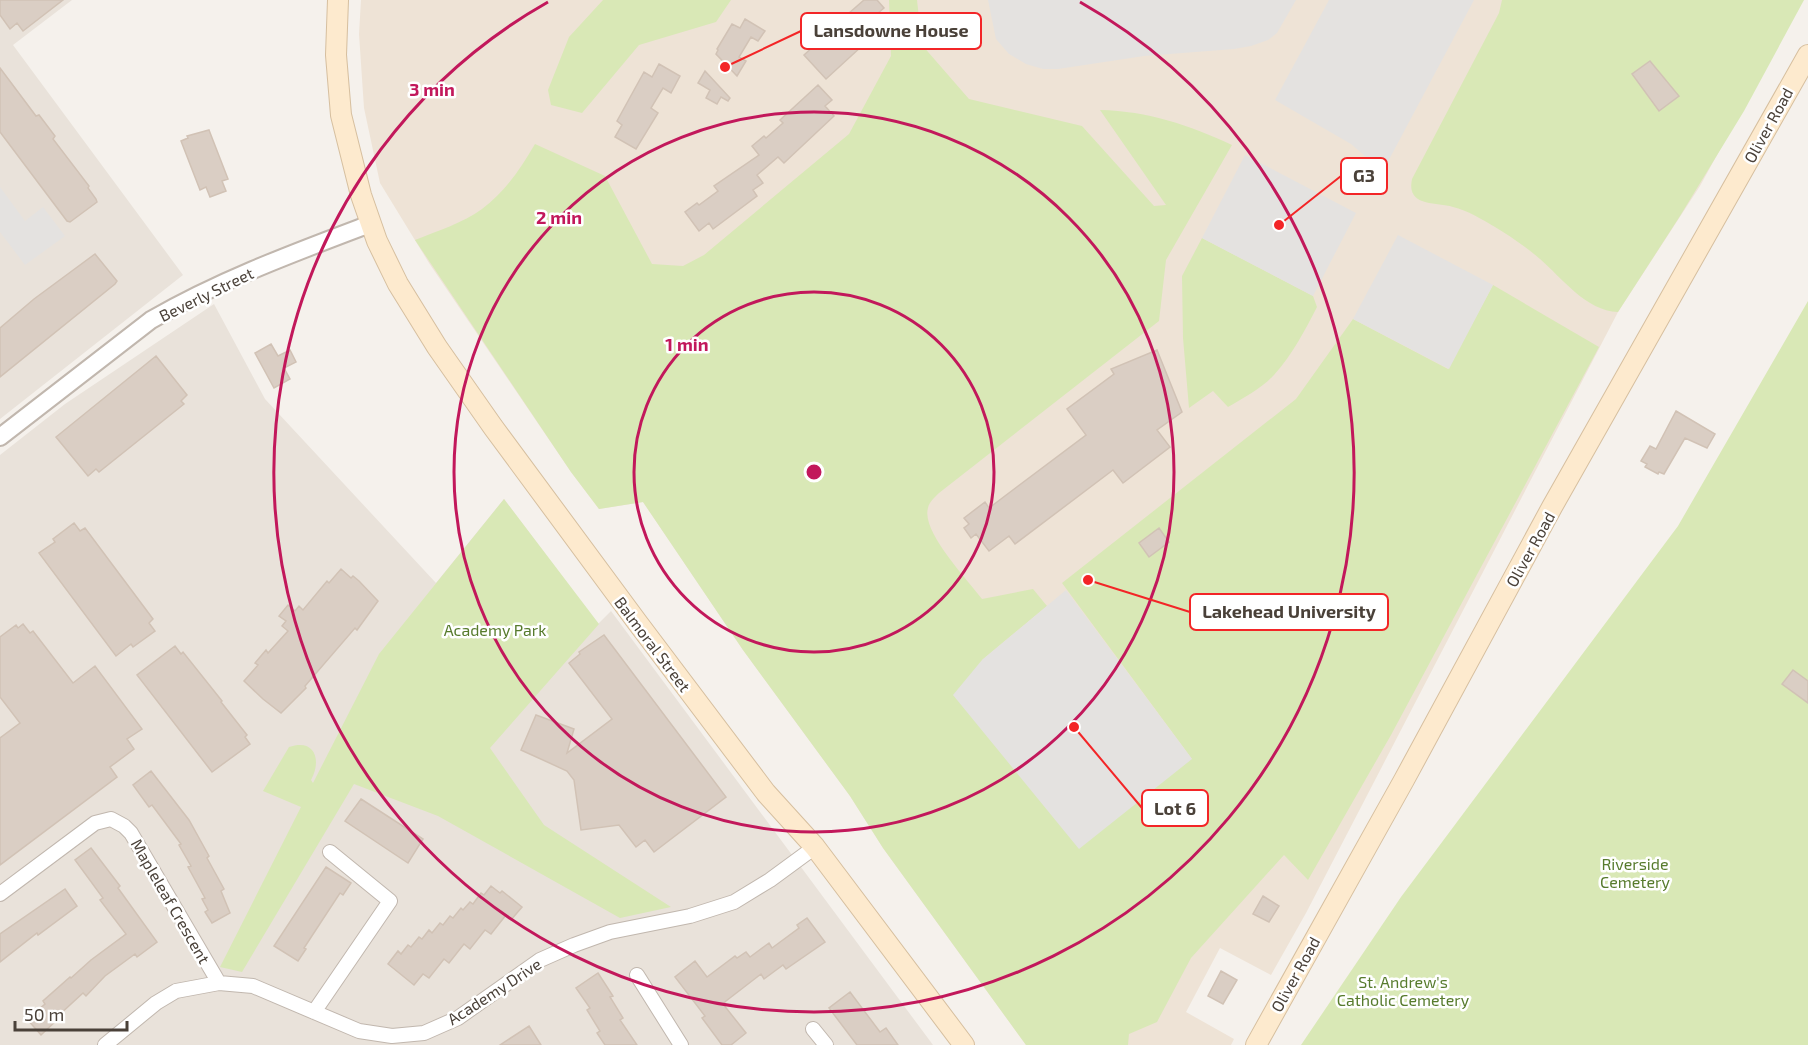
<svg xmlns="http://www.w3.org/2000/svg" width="1808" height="1045" viewBox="0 0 1808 1045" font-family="'Exo 2',sans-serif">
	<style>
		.residential { fill: #e9e2da }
		.education { fill: #eee3d6 }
		.green { fill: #d9e8b6 }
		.parking { fill: #e4e2e0 }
		.building { fill: #dacec4; stroke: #d1c2b5; stroke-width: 1.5 }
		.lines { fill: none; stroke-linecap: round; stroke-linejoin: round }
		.minor-casing { stroke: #c1b7ae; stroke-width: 16 }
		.tertiary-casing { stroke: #c1b7ae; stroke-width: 20 }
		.secondary-casing { stroke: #d6bf9f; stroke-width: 22 }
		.minor { stroke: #fff; stroke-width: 14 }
		.tertiary { stroke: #fff; stroke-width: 16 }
		.secondary { stroke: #fdeace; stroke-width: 20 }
		.ring { fill: none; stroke: #c2185b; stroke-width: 3 }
		.labels { text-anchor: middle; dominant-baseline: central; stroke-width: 5; stroke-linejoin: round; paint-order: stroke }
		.street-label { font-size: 16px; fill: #4a4139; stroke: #fff }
		.park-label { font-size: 16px; fill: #577b2d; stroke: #fff }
		.centre { fill: #c2185b; stroke: #fff; stroke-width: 3 }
		.ring-label { font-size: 18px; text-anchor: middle; font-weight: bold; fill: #c2185b; stroke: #fff; stroke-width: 5; stroke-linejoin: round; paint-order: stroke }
		.leader { fill: none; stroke: #f32527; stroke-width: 2 }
		.callout-dot { fill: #f32527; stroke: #fff; stroke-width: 2 }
		.callout { fill: #fff; stroke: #f32527; stroke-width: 2 }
		.callout-label { font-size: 18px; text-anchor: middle; font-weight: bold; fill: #4a4139 }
	</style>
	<rect width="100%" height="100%" fill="#f5f1ec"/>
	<path class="residential" d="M0,0H72L13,45L183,275L0,419Z
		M214,304L265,399L436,583L504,499L598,624L611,611L933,1045H0V455L65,404Z"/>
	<path class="education" d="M361,0H1802L1700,186L1618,312L1306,913L1271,975L1220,948L1186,1012L1234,1039L1231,1045H1026L883,848L850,796L743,650L643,502L599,509L571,472L429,263L380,183L364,108L359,34Z"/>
	<path class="green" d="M603,0H731L716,22L639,45L582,113L551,105L548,90L569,37Z
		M889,0H917L922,45L969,99L1082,126L1154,206L1166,205L1100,110C1148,111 1189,125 1232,145L1166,260L1159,321L939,493C935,497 929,502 928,508C921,531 967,579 982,599L1033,589L1047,606L982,660L1192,759L1062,583L1296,399L1353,319L1448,369L1493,285L1599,347L1391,735L1308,880L1284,855L1191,958L1157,1022L1129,1034L1128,1045H1026L883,848L850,796L743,650L643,502L599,509L571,472L415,240C437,231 463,223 482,209C505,192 521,168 535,144L605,176L652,264L683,266L704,255L849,134L891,56Z
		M1502,0H1804L1744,111L1680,216L1618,312C1586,311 1562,278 1540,259C1526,247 1510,236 1495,227C1483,220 1467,210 1453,207C1435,202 1406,207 1412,179L1499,13Z
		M1202,238L1313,296L1317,307C1305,330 1293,354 1274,375C1262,388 1244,398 1228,407L1213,391L1189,408L1183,338L1182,276Z
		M1808,301V1045H1301L1401,897L1678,526Z
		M504,499L599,624L490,748L544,825L671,907L620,918L438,816L354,784L242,972L220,967L301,807L263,791L289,747C315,738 322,760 311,780L313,783L379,654Z"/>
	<path class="parking" d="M988,0H1296L1277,33L1268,40L1251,46L1234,49L1144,56L1058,69H1043L1026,64L1009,54L996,39Z
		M1329,0H1474L1384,169L1373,163L1351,144L1275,100Z
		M1245,155L1356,213L1313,296L1202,238Z
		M0,187L25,221L43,207L65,236L25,265L0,232Z
		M1398,235L1493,285L1449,369L1353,319Z
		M1066,590L1192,759L1079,849L953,695L982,660Z"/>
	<path class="building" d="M0,0H63L23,31L17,23L10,29L0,15Z
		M864,0H877L884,8L877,14L886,24L826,79L804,55L815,45L818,48L837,31L833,27Z
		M745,19L765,31L758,41L751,37L739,57L746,61L737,76L716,54L718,50L717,49L732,24L740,28Z
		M1650,61L1679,96L1659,111L1632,74Z
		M659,64L680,76L671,93L663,88L651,108L658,113L636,149L615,137L622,125L617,121L644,72L652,77Z
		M0,68L36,116L39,115L55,136L53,139L89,186L88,188L96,199L97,202L70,222L67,221L0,132Z
		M705,71L730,98L728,101L721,97L717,104L706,98L710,90L698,83Z
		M818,85L832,100L825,106L834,116L784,163L778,157L757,175L763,183L753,190L757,196L713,229L709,223L699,231L685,212L697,203L699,205L718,191L714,186L759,155L752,146L764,136L766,138L783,123L780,120Z
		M209,130L228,179L222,181L226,191L210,197L206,187L200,190L181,141L188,138L187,136Z
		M95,254L117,281L115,284L0,377V328L34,299Z
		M271,344L278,356L290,350L296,362L284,368L290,379L274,388L255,353Z
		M1157,350L1182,412L1157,430L1170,447L1123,483L1113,470L1015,544L1009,536L989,551L976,534L971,538L964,528L969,524L964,518L985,502L989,508L1086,435L1067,409L1114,374L1111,369Z
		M156,356L187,395L181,401L184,404L99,472L96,469L88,476L56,437Z
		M1676,411L1715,434L1707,448L1685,438L1664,474L1659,472L1658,474L1645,467L1647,464L1641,461L1650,446L1656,449Z
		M74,523L80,531L85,528L153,619L149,623L155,631L133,647L131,644L116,656L39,553L55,542L53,539Z
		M1159,528L1169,542L1149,557L1139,543Z
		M341,569L351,578L353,576L359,581L378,601L357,630L355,628L305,686L306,688L281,713L263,699L244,681L258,665L255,663L266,650L268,653L288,631L282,626L286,621L279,616L288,605L295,611L299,606L303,610L327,581L329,583Z
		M23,624L30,633L33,631L73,683L95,666L142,729L127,739L134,749L110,767L117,777L0,865V738L20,723L0,697V637L16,625L18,628Z
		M604,635L726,797L654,852L645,840L636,847L619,825L581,830L574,780L567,771L521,750L536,715L574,729L567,753L612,719L569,663L580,654L579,652Z
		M175,646L181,654L183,652L222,701L221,702L247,735L245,737L250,744L212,772L137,675Z
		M1793,670L1808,681V703L1782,684Z
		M151,771L189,820L209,856L207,858L224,889L221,891L230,913L212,923L205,912L208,910L202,899L205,898L188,867L191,866L179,845L181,844L152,805L149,807L133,785Z
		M361,799L423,839L408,863L345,821Z
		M91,848L120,886L118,888L157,942L137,957L135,954L105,976L86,996L83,993L58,1016L59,1018L41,1035L27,1019L45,1004L43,1001L70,977L71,978L91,960L126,934L100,900L103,898L75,860Z
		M326,867L351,883L343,895L340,893L304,948L306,949L298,961L274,946Z
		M491,886L500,893L502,891L522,907L511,920L506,915L491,934L485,930L470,949L464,944L449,963L444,959L429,978L423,974L414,985L388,964L398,951L401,954L408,945L411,947L419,937L422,939L429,930L432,933L440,923L443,925L450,916L453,918L461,908L463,910L470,902L473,904L481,893L484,895Z
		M65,889L77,906L38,935L37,933L0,962V934Z
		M1263,896L1279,906L1269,922L1253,914Z
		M807,918L825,942L786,969L783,965L764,979L761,974L726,1001L723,1004L746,1033L731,1045H722L702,1018L705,1016L675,977L695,961L707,977L735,956L737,958L746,952L750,957L769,943L772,948L799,928L797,925Z
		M1221,971L1237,980L1223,1004L1208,996Z
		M598,973L613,996L610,997L623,1018L620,1020L637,1045H605L597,1033L600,1031L587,1010L590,1008L576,988Z
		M850,992L880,1032L886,1028L898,1045H857L829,1008Z
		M529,1026L541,1045H500Z"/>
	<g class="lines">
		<g class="minor-casing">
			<path id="minor" d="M0,894L95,823L111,819L124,826L131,833L219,983
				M637,975L681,1045
				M314,1012L390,901L330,852
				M813,1029L826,1045
				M105,1045L156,1003L176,991L219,983L253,986L359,1031L392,1036L424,1033L458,1018L540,960L574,945L610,932L690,916L734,902L770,880L815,847"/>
		</g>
		<g class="tertiary-casing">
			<path id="tertiary" d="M0,437L151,320C220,280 296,252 370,224"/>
		</g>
		<g class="secondary-casing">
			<path id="secondary" d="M338,0L336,55L341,115L361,195L377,241L398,284L437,347L493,427L637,622L766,793L815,847L964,1045
				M1256,1045L1404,780L1552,507L1808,55"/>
		</g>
		<use href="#minor" class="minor"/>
		<use href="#tertiary" class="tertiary"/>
		<use href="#secondary" class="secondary"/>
	</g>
	<g class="ring">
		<circle cx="814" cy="472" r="180"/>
		<circle cx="814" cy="472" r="360"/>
		<path d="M1080 2A540 540 0 1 1 548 2"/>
	</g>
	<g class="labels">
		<g class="street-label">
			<text transform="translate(1768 125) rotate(-61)">Oliver Road</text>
			<text transform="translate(206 294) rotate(-26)">Beverly Street</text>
			<text transform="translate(1530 549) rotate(-61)">Oliver Road</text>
			<text transform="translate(653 644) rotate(53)">Balmoral Street</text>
			<text transform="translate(171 901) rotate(60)">Mapleleaf Crescent</text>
			<text transform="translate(1295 974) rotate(-61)">Oliver Road</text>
			<text transform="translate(494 991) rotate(-33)">Academy Drive</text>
		</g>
		<g class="park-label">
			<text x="495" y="629">Academy Park</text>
			<text x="1635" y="863">Riverside<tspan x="1635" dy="18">Cemetery</tspan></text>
			<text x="1403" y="981">St. Andrew's<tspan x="1403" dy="18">Catholic Cemetery</tspan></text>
		</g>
	</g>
	<circle cx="814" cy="472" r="9" class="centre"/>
	<g class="ring-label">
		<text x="432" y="96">3 min</text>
		<text x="559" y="224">2 min</text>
		<text x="687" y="351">1 min</text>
	</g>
	<path class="leader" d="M725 67L801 31M1279 225L1341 176M1088 580L1190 612M1074 727L1142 808"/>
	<g class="callout-dot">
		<circle cx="725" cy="67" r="6"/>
		<circle cx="1279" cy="225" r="6"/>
		<circle cx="1088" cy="580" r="6"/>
		<circle cx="1074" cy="727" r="6"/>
	</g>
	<g class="callout">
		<rect x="801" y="13" width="180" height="36" rx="6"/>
		<rect x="1341" y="158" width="46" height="36" rx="6"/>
		<rect x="1190" y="594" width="198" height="36" rx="6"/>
		<rect x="1142" y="790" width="66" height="36" rx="6"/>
	</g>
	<g class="callout-label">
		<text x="891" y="37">Lansdowne House</text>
		<text x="1364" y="182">G3</text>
		<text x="1289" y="618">Lakehead University</text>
		<text x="1175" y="815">Lot 6</text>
	</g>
	<path d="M15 1021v9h112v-9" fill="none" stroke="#4a4139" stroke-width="3"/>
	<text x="24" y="1021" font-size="18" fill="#4a4139" stroke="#ffffff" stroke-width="4.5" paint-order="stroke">50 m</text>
</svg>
